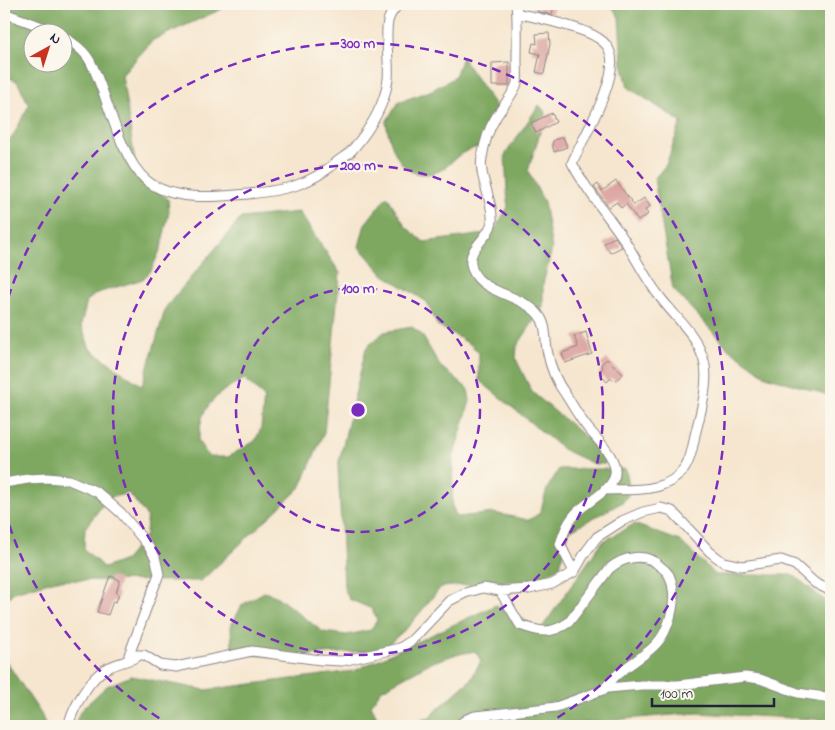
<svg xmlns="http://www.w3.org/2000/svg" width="835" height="730" viewBox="0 0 835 730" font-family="'Indie Flower',sans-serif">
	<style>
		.forest { fill: #7ea860; stroke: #50654e; fill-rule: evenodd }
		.building { fill: #dca4a1 }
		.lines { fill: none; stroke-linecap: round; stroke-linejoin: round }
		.minor-casing { stroke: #8c8485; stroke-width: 11 }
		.minor { stroke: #fff; stroke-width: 9 }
		.ring { fill: none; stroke: #7b2cbf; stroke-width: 2.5; stroke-dasharray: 9 6 }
		.centre { fill: #7b2cbf; stroke: #fbf7ec; stroke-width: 2.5 }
		.ring-label { font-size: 15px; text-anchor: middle; font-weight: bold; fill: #7b2cbf; stroke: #fbf7ec; stroke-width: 4.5; stroke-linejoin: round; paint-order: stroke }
	</style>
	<rect width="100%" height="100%" fill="#fbf7ec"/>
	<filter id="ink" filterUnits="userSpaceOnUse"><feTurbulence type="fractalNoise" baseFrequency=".02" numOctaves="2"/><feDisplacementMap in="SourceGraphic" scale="10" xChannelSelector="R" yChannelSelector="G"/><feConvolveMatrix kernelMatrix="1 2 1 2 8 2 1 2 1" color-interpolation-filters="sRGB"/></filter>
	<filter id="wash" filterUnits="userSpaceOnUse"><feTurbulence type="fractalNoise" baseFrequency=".0096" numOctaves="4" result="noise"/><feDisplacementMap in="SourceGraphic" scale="20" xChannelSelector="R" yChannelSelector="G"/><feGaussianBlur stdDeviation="1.12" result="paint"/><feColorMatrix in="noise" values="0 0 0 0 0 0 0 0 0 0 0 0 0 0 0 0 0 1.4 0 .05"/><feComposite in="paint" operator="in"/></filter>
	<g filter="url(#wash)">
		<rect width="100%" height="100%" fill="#f6e6cf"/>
		<path class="forest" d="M4,4H222V9L153,40L122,75L137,175L168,199L169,212L161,248L151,271L143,279L97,293L87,301L81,325L90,349L142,386L166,307L241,218L299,212L340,273L324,433L300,488L201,581L56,580L14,592L4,602V145L13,136L29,105L17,81L4,76ZM32,32H62V62H32ZM245,379L264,397L261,428L255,441L228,457H209L198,441C200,434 200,425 202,418C208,400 229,385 245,379ZM129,493L147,517L146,535L125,560L104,568L84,549L85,528L108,498Z
			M611,4H831V396L766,376L728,348L673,289L654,179L666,165L681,122L628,87L622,63L619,18Z
			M462,57L499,111L485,145C478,147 470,149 463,153C454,157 449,167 439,171C403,185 391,150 386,122L399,102L430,91L452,79L456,74Z
			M539,105L546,113L528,171L544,202L552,249L543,284V307L517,346L516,359L532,392L604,453L605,464H594L564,450L479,380V353L470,344L437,325L427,302L384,275L359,247L365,224L387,196L406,227L424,242L485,234L496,227L508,207L505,155Z
			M412,327L422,335L440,366L468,389L470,401L453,458L452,506L457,517L494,513L529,520L540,513L547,489L559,469H626L630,492L623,502L569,531L560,566L540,579L441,587L409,626L382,650L280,657L244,654L232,651L231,626L242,605L264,592L276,596L323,632L347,635L371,630L377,620L372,609L349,599L344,588L338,466L366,348L384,332Z
			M634,524L680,541L716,575H793L831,605V720L697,713L541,726H408L429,717L470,680L481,661L475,651L454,655L430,663L381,690L371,705L379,721L397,726H74L81,710L107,686L131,676L205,690L354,671L496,605L541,629L602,542Z
			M4,658L41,714L46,726H4Z"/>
		<g id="blocks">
			<path class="building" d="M539,4H554L552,15L537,11Z
				M549,33L550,44L544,74L536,72L540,54L531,52L533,43L537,44L536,34Z
				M509,62V86H492V63Z
				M552,113L556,122L536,133L531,123Z
				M563,137L567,147L554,152L552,144L554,140Z
				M616,181L634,205L644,198L650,206L645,210L648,214L638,221L626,204L621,208L617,202L609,207L594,187L598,184L602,191Z
				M615,237L622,247L610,253L604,243Z
				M586,332L592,354L565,363L562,353L578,347L574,336Z
				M607,359L623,374L615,381L611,378L607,382L599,373L603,367L601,364Z
				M110,576L120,580L116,593L119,594L116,602L113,601L108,615L97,612Z"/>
		</g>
	</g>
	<g filter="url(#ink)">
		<use href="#blocks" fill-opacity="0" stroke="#8c8485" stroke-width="1"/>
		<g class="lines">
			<g class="minor-casing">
				<path id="minor" d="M516,4C518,23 517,42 517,61C517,68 518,76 517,83C515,93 500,109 495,119C488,130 484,145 482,158C478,176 494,202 492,221C490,238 468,247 471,264C475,293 520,293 538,314C547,324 545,338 547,350C550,366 556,382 566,395C573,406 579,417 587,427C596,439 621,460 614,478C608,492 589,501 578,511C568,520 564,532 560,544L574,572
					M4,13L56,32
					M517,13C537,18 582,27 598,38C603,41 608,46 610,52C620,77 583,138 572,163C586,190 606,213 623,238C635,256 644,276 657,293C673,316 696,332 704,361C710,381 700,415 695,435C693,446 691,459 685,468C667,494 631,489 604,490
					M62,36C90,52 92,63 103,92C112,117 125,162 146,180C172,202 216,197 248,194C286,190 308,186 338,161C343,157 349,154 353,149C370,129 385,106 388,79C390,63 383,27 390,16C392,11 396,7 399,4
					M4,483L28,479L47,478L69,480L97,492L121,513L147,544L155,557L159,574L129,655H144L160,665L176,667L252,651L321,660L342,661L400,648L412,640L449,601L465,593L483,588L500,591L529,589L552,584L574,572L585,553L597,537L622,521L643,512L661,508L672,511L710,552L723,562L742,566L781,560L795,565L815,583L831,591
					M500,591L520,625C539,632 551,635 569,622L609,569C624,556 646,552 661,567C664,569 667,572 669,575C677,593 673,614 665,631C656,651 632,661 617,675C612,679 608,685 604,689
					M68,726C73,708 90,677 107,668C116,664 127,661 137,657
					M457,726L467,719L475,716L556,707L608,688L642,685H678L745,677L760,679L798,693L831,698"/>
			</g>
			<use href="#minor" class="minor"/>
		</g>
	</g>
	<g class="ring">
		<circle cx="358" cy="410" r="122"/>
		<circle cx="358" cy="410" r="245"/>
		<path d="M172 726A367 367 0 0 1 4 508M4 312A367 367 0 1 1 544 726"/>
	</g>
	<circle cx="358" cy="410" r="8" class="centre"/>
	<g class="ring-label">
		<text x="358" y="48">300 m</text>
		<text x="358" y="170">200 m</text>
		<text x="358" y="293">100 m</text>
	</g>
	<rect width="835" height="730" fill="none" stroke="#fbf7ec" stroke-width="20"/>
	<g transform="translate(48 48) rotate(39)"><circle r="24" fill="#fbf7ec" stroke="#a4a2a5"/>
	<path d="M0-4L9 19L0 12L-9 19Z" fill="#c8321e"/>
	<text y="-8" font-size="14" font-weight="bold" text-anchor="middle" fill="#22223b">N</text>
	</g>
	<path d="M652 698v8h122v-8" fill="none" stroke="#22223b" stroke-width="2.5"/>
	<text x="660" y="698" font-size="15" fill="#22223b" stroke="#fbf7ec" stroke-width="4" paint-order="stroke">100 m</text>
</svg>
